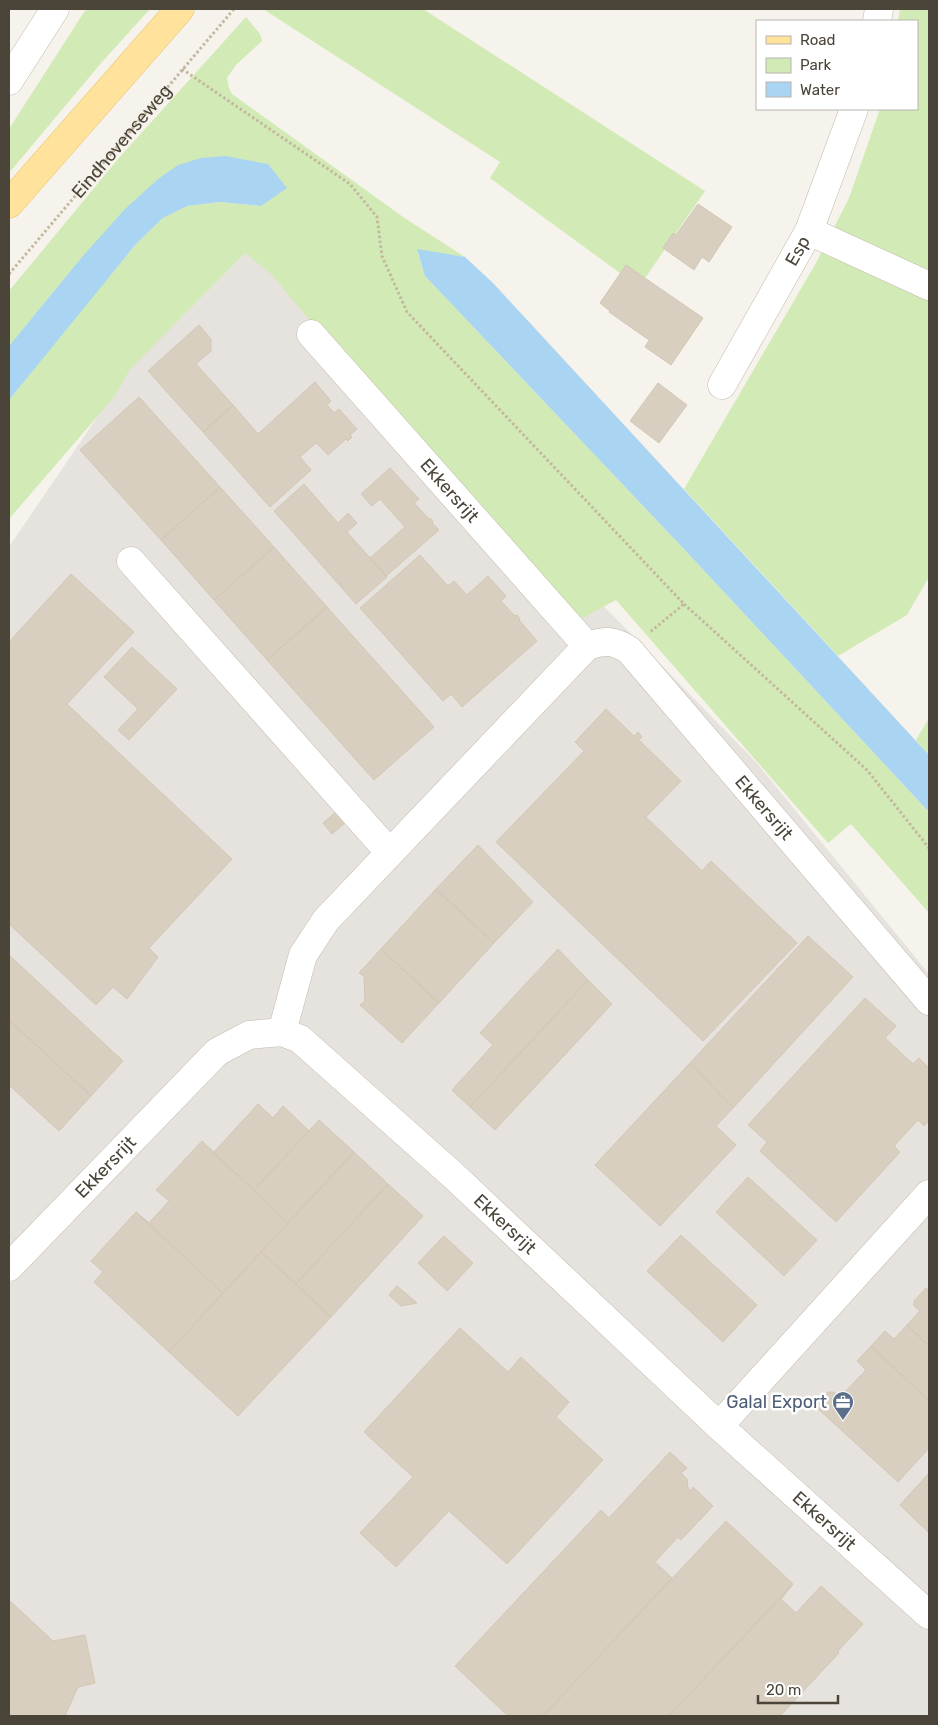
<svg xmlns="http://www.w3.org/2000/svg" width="938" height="1725" viewBox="0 0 938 1725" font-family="Rubik,sans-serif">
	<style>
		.industrial { fill: #e6e2dd }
		.green { fill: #d2eab5 }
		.water { fill: #a9d4f2 }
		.building { fill: #d8cfc1; stroke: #d3c7b4 }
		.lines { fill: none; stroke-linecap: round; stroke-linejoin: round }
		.minor-casing { stroke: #c2bbae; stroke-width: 29 }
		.major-casing { stroke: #e6c16a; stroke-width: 29 }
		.path { stroke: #c4b79f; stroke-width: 3; stroke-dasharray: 2.5 2.5; stroke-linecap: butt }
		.minor { stroke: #fff; stroke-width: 28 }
		.major { stroke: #ffe39c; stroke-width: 28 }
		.labels { text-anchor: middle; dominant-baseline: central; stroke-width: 5; stroke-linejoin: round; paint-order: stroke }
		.street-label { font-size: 18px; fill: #4b4439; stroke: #fff }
		.service-label { font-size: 18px; fill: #4e5e75; stroke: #fff; text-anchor: end }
	</style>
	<rect width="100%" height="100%" fill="#f6f3ec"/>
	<path class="industrial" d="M229,223L755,761L929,974V1716H9V547Z"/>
	<path class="green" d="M86,9H150L102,62L9,173V129Z
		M263,9H423L705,191L639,287L490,178L500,162Z
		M900,9H929V577L907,615L838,656L684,489L816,263L849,198L880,109H917V21H898Z
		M246,17L260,34L262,41L236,65L227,78L229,88L232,94L406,219L465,257L417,250L425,276L683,548L929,812V913L851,824L828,843L616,600L579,620L312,323L271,274L245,253L130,369L115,396L9,519V400L52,345L136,244L163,218L186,206L220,202L261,206L158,179C103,230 56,289 9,346V291L118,159Z
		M929,718V755L916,740Z"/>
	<path class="water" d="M225,156L268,164L287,188L261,206L220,202L187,206L163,218L136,244L9,400V346L82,257L125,209L158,179L178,165L201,158Z
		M417,249L465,257L493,283L929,755V812L683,548L425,276Z"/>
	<path class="building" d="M698,204L732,227L709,262L702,257L694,270L663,248L673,233L676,235Z
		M626,265L703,318L671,365L645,347L649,340L609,312L610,311L600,303Z
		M199,325L211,339V351L196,364L233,405L203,432L148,371Z
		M315,382L331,401L327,405L334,413L339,409L357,429L350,435L352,437L348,441L346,439L328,455L316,443L300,457L311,470L270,507L203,432L233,405L258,434Z
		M658,383L687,405L659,443L630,421Z
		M139,397L220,487L161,540L80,450Z
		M390,468L419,499L414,503L429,519L430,518L433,522L432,523L439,530L386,576L370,558L405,527L380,499L372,506L361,494Z
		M304,484L338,523L348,513L357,523L347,532L387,577L356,604L274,511Z
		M220,487L274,547L214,600L161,540Z
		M274,547L327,607L267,660L214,600Z
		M420,555L448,586L454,581L467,595L488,576L506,596L501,601L515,616L517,615L520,619L519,620L537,641L462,707L451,694L443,701L360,608Z
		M71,574L134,632L67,704L232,859L149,948L158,957L127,999L113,987L96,1005L9,924V642Z
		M327,607L434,727L374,780L267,660Z
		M132,647L177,689L129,740L118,730L138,709L104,677Z
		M606,709L634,736L638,732L642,737L639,740L681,781L646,817L702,871L711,861L797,943L703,1041L496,842L584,751L575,742Z
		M336,812L346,822L332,834L323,823Z
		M478,845L533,902L494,943L436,889Z
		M436,889L494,943L439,1003L381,949Z
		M808,936L853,977L733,1108L690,1063Z
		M381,949L439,1003L402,1043L360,1005L365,1001L364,976L359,973Z
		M558,949L588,980L470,1107L452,1090L493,1045L480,1033Z
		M9,955L123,1061L91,1096L9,1020Z
		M588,980L612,1004L495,1130L470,1107Z
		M865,998L896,1026L885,1038L913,1064L919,1058L929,1068V1120L924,1126L918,1120L894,1146L900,1152L836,1222L760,1151L767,1142L748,1125Z
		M9,1020L91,1096L59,1131L9,1085Z
		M690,1063L733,1108L716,1126L736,1145L660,1226L595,1165Z
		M258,1104L273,1118L283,1106L309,1131L254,1190L213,1153Z
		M319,1120L354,1152L288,1223L254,1190Z
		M202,1141L288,1223L223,1293L136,1212L149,1223L169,1201L156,1190Z
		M354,1152L388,1184L296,1284L261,1252Z
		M748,1177L817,1240L784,1276L716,1212Z
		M388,1184L423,1216L331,1317L296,1284Z
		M136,1212L223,1293L169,1352L94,1282L103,1272L91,1261Z
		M681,1235L757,1305L723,1342L647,1271Z
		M444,1236L473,1263L447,1291L418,1263Z
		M261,1252L331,1317L238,1416L169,1352Z
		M397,1286L417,1303L401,1306L389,1295Z
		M926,1288L929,1291V1346L907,1325L920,1311L914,1306V1301Z
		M907,1325L929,1346V1401L871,1346L885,1331L894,1339Z
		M460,1328L508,1372L521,1357L569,1402L556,1417L603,1460L507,1564L449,1511L396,1567L360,1533L413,1477L364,1432Z
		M871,1346L929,1401V1448L898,1482L815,1406L828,1392H834L839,1398L866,1370L857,1361Z
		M670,1452L687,1468L681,1473L687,1479L688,1488L690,1491L693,1487L713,1506L681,1540L678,1537L655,1562L672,1578L543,1716H508L455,1666L601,1510L609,1518Z
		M929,1473V1533L900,1505Z
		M726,1521L793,1584L669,1716H543Z
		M793,1584L781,1599L796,1613L821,1586L863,1624L838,1651L839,1653L780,1716H669Z
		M9,1600L53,1641L85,1635L95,1683L78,1687L65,1716H9Z"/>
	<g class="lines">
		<g class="minor-casing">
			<g id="minor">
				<path d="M877,21L879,9"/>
				<path d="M9,81L55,9"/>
				<path d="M809,231L929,286"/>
				<path id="s2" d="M311,334L587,646"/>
				<path id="s3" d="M722,385L809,231L854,109"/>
				<path d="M131,561L390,853"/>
				<path id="s4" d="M282,1032L303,955L326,920L587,646C605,640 613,640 629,650L929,1001"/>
				<path id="s5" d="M9,1267L217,1052L249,1035L282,1032L300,1039L455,1177L719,1426L929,1615"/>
				<path d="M719,1426L929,1194"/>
			</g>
		</g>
		<g class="major-casing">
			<path id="major" d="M9,204L180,9"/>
		</g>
		<g class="path">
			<path d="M182,69L350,184L377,217L382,256L407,312L684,604L649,633"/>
			<path id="s1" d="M9,274L234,9"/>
			<path d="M684,604L867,770L929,848"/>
		</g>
		<use href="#minor" class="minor"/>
		<use href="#major" class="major"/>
	</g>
	<defs>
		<g id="office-pin" transform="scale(1.125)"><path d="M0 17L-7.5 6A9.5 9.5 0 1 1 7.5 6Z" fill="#5c6f8a" stroke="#fff"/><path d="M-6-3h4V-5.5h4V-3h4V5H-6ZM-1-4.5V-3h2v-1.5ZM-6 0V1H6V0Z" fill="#fff"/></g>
	</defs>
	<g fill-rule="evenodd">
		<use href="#office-pin" x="843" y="1402"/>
	</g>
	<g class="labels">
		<g class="street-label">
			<text stroke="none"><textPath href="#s1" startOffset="174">Eindhovenseweg</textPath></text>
			<text stroke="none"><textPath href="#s3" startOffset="154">Esp</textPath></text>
			<text stroke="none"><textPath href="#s2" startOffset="209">Ekkersrijt</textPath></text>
			<text stroke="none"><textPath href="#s4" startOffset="752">Ekkersrijt</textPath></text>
			<text stroke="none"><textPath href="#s5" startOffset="139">Ekkersrijt</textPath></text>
			<text stroke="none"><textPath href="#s5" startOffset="664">Ekkersrijt</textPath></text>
			<text stroke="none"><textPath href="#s5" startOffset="1100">Ekkersrijt</textPath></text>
		</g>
		<g class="service-label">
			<text x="827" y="1402">Galal Export</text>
		</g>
	</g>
	<rect width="938" height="1725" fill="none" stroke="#4b4439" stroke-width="20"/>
	<rect x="756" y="20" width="162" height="90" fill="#ffffff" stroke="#b7b4b0"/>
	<rect x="766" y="36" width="25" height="8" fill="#ffe39c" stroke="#b7b4b0"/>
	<text x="800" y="45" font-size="15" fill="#4b4439">Road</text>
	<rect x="766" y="58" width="25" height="15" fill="#d2eab5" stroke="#b7b4b0"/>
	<text x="800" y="70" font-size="15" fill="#4b4439">Park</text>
	<rect x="766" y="82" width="25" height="15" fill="#a9d4f2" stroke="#b7b4b0"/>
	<text x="800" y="95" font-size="15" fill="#4b4439">Water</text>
	<path d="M758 1695v8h80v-8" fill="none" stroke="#4b4439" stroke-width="2.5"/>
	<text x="766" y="1695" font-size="15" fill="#4b4439" stroke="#ffffff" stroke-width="4" paint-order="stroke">20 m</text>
</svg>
